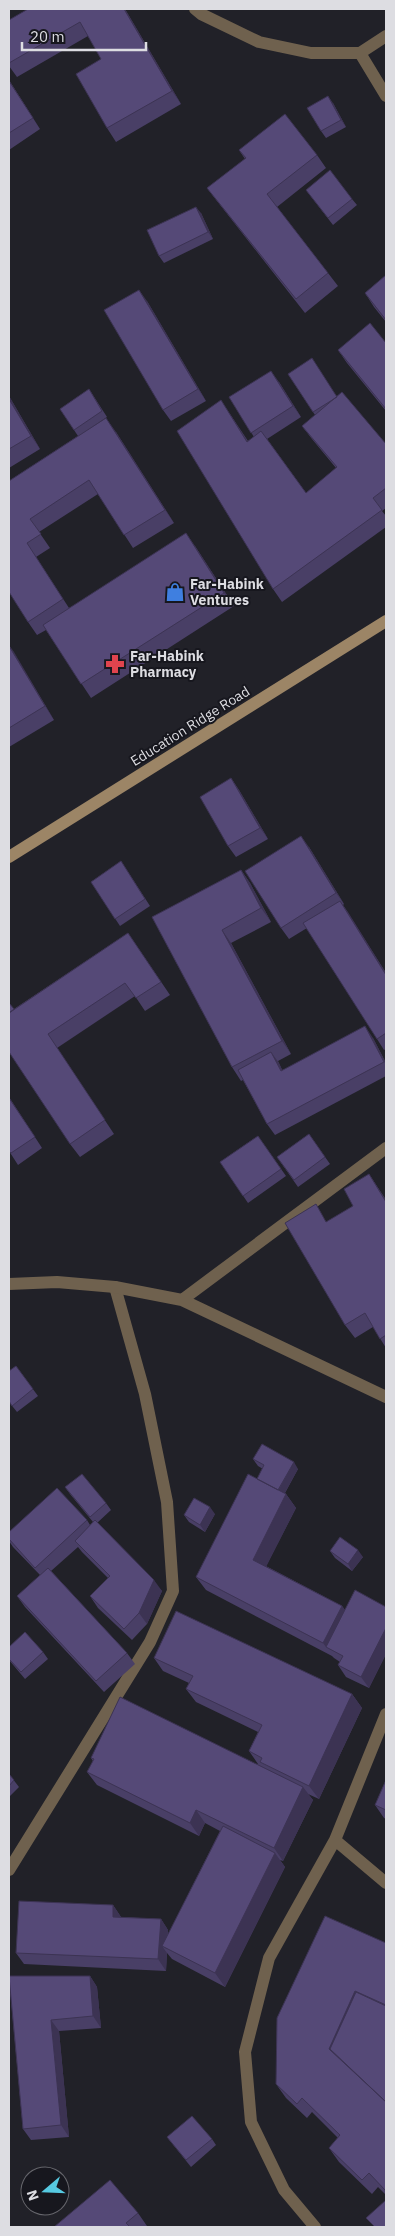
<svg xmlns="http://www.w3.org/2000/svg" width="395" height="2236" viewBox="0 0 395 2236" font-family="'IBM Plex Sans',sans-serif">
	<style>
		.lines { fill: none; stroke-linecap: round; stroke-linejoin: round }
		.lane { stroke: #6f614e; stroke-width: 12 }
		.street { stroke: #6f614e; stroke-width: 12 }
		.secondary { stroke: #9c8566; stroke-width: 12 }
		.wall { fill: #493f66 }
		.shaded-wall { fill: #3c3353 }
		.building { fill: #554977; stroke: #3c3353 }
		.labels { text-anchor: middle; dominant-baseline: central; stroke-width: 4; stroke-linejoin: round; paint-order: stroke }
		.poi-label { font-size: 14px; font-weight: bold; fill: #dddde2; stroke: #17171e; text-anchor: start }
		.street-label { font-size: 14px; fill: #dddde2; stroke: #17171e }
	</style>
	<rect width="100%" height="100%" fill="#212128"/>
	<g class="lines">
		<path class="lane" d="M9,1870L150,1642L173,1591L167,1502L145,1394L115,1287"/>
		<path class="street" d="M195,9L201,14L259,42L311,53H360L386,36
			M360,53L386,96
			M9,1284L57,1282L115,1287L182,1300L386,1397
			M182,1300L386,1148
			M335,1840L386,1883
			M315,2227L284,2190L251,2122L245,2052L269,1958L335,1840L386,1714"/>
		<path class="secondary" d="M9,857L386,621"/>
	</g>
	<path class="wall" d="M125,9L181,104L116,142L107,128L101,59L88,36L17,77L9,66V20Z
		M9,80L40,129L9,150Z
		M333,103L346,127L326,138L321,131Z
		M239,150L317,155L326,168L277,207L328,273L338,286L305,313L217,201L207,188L245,159Z
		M306,190L352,199L357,205L333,225Z
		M201,213L213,239L164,263L159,256Z
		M386,275V322L374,307L365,293Z
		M147,301L206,401L171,421L163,410Z
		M386,343V411L347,363L338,350Z
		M288,374L337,396L386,444V508L382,511L386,516V527L282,602L273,589L230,414L248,441L254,437L229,397L279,382L301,417L267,439L306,493L336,468L312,439L302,426L315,415Z
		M89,389L107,417L88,430L116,432L174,523L133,548L98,494L39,532L50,548L36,557L69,608L195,546L234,606L91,698L46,630L37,635L28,622L9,481L78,436L60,409Z
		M9,396L40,449L9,468Z
		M9,645L54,720L9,747Z
		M231,778L239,790L268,839L236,857L228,846Z
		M309,847L344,904L343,905L386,973V1049L384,1050L307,928L289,939L281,928Z
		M121,861L150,906L120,926L91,882Z
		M241,870L250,883L271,922L231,943L291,1054L278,1061L282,1070L373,1038L386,1063V1076L275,1135L267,1124L243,1080L241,1081L232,1067L152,917Z
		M128,933L170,995L145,1011L135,996L57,1048L114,1134L80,1157L70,1144L14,1009Z
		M9,1097L42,1148L18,1165L9,1151Z
		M309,1134L330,1164L298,1187L277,1157Z
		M258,1136L286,1176L248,1203L220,1162Z
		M369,1174L386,1200V1348L373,1327L355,1338L345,1325L328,1221L353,1206Z
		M16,1366L38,1396L17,1412L9,1402V1371Z
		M253,1459L298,1469L285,1493L286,1494L296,1508L266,1566L342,1606L345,1610L386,1607V1654L369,1688L346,1677L338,1665L340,1662L334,1658L332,1656L206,1590L196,1577L257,1479L263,1469L258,1466Z
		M65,1487L106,1503L111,1510L97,1523L162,1591L147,1624L132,1640L98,1608L90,1596L108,1578L82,1552L78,1547L51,1571L127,1653L135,1664L104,1692L25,1607L17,1596L40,1575L13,1547L9,1541V1532L87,1520L90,1525L93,1522L70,1494Z
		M215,1514L205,1532L189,1522L184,1515Z
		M330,1551L363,1557L352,1571L335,1558Z
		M9,1647L43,1652L48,1659L25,1679L9,1660Z
		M154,1658L352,1694L362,1708L319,1799L308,1794L313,1800L283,1861L280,1860L285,1867L225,1987L172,1959L167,1953L166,1971L24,1964L16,1953L113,1905L121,1917L161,1919L168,1930V1935L220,1831L205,1823L199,1836L97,1785L87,1772L93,1761L91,1758L258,1764L249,1751L258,1732L196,1702L186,1689L189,1683L163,1671Z
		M9,1774L19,1787L9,1797Z
		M386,1780V1819L384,1818L375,1805Z
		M386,1943V2195L378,2187L372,2194L339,2162L329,2148L338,2138L312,2112L307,2118L286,2098L276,2084Z
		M90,1976L97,1987L101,2028L59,2031L69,2137L31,2140L23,2129L9,1979Z
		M167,2137L212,2139L216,2145L191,2167Z
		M138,2213L147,2226L146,2227H54Z"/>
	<path class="shaded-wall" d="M124,9H125L181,104L172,91Z
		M9,80L40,129L9,81Z
		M328,96L333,103L346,127L341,120Z
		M196,207L201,213L213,239L208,232Z
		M139,290L147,301L206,401L198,389Z
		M271,371L279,382L301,417L293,406Z
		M9,396L40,449L31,436L9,399Z
		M221,400L230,414L256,455L247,442Z
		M106,418L116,432L174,523L165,510Z
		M186,533L195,546L234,606L224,593Z
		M9,645L14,652L54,720L45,706Z
		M231,778L239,790L268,839L260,828Z
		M301,836L309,847L344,904L336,893Z
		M241,870L250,883L271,922L261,908Z
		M340,901L348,912L386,973V975Z
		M222,930L231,943L291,1054L282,1041Z
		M365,1026L373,1038L386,1063V1065Z
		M271,1052L279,1063L288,1082L281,1071Z
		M369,1174L386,1200V1202Z
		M294,1462L298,1469L282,1498L278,1491Z
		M286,1494L296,1508L263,1573L253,1560Z
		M210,1507L215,1514L205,1532L200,1525Z
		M358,1550L363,1557L352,1571L348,1564Z
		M154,1580L162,1591L147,1624L139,1613Z
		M342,1606L352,1619L326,1647L323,1643Z
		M386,1628V1654L369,1688L361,1677Z
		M352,1694L362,1708L319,1799L309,1786Z
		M303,1787L313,1800L283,1861L274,1848Z
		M196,1810L205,1823L199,1836L190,1823Z
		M275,1853L285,1867L225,1987L215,1973Z
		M113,1905L121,1917V1928L113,1917Z
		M161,1919L168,1930L167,1949L162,1946L167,1953L166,1971L158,1959Z
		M90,1976L97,1987L101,2028L93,2016Z
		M355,1991L365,2005L341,2060L329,2049Z
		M51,2020L59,2031L69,2137L61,2125Z"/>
	<path class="building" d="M28,9H124L172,91L107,128L76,74L101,59L80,22L9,63V20Z
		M9,81L33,118L9,133Z
		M328,96L341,120L321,131L307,108Z
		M285,114L317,155L267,194L328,273L296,299L207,188L246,158L239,150Z
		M330,170L352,199L328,218L306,190Z
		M196,207L208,232L159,256L147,230Z
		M386,275V320L365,293Z
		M139,290L198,389L163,410L104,310Z
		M370,323L386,343V409L338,350Z
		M312,358L337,397L313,412L288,374Z
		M271,371L293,406L251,433L229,397Z
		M89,389L102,411L74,430L60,409Z
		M342,392L386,444V488L373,498L382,510L273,589L177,431L221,400L247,442L261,431L306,493L337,467L302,426Z
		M9,399L31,436L9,449Z
		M106,418L165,510L124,535L89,480L30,519L41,534L27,543L63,599L28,622L9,592V481Z
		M186,533L224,593L81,684L43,625Z
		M9,646L45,706L9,728Z
		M231,778L260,828L228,846L200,797Z
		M301,836L336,893L281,928L245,871Z
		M121,861L145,899L115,919L91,882Z
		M241,870L261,908L222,930L282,1041L232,1067L152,917Z
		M340,901L386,975V1033L377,1039L303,923Z
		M128,933L161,982L136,998L125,983L48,1034L105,1120L70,1144L9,1052V1013Z
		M9,1003L14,1009L9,1013Z
		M365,1026L384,1062L267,1124L238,1070L271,1052L281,1071Z
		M9,1098L35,1137L11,1153L9,1151Z
		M309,1134L325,1157L294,1180L277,1157Z
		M258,1136L281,1169L243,1196L220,1162Z
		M369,1174L386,1202V1335L380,1339L365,1313L345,1325L285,1223L316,1204L326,1222L353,1206L344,1189Z
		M16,1366L33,1389L12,1406L9,1401V1371Z
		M262,1444L294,1462L278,1490L257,1479L264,1465L253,1459Z
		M82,1474L106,1503L90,1517L65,1487Z
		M248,1474L286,1494L253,1560L342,1606L323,1643L196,1577Z
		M57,1488L87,1520L35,1568L9,1539V1532Z
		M194,1498L210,1507L200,1525L184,1515Z
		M95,1520L154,1580L139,1613L124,1629L90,1596L110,1576L75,1541Z
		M340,1537L358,1550L348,1564L330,1551Z
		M48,1568L127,1653L96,1681L17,1596Z
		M355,1590L386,1607V1628L361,1677L338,1665L343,1656L326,1647Z
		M176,1611L352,1694L309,1786L260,1762L262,1758L249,1751L262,1725L186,1689L193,1676L154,1658Z
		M25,1632L43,1652L21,1672L9,1659V1647Z
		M120,1697L303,1787L274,1848L196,1810L190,1823L87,1772L94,1759L91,1758Z
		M9,1774L14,1780L9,1786Z
		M386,1780V1810L375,1805Z
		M223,1826L275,1853L215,1973L162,1946Z
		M19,1901L113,1905V1917L161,1919L158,1959L16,1953Z
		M325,1916L386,1943V2005L355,1991L329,2049L386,2102V2189L385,2190L369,2173L362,2180L329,2148L340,2135L302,2098L297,2104L276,2084L277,2018Z
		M9,1976H90L93,2016L51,2020L61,2125L23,2129Z
		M356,1992L386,2006V2102L330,2049Z
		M192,2116L212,2139L186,2160L167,2137Z
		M110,2180L138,2213L126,2223L130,2227H54Z
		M386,2200V2227H375L366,2218Z"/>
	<defs>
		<g id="shop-bare" transform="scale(1.5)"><path d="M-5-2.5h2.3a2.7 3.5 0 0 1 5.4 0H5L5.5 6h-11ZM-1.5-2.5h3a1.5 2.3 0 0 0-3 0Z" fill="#3f7fe0" stroke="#17171e" stroke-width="2.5" paint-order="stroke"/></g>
		<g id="pharmacy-bare" transform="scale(1.5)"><path d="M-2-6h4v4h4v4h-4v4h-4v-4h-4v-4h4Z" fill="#e0444e" stroke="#17171e" stroke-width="2.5" paint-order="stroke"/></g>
	</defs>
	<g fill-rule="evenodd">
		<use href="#shop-bare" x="175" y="592"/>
		<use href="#pharmacy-bare" x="115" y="664"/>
	</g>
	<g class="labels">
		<g class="poi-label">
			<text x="190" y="584">Far-Habink<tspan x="190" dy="16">Ventures</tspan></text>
			<text x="130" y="656">Far-Habink<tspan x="130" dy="16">Pharmacy</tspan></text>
		</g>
		<g class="street-label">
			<text transform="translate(190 726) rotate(-32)">Education Ridge Road</text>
		</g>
	</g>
	<rect width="395" height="2236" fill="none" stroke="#dddde2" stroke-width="20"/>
	<g transform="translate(45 2191) rotate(251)"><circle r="24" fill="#17171e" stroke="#66666c"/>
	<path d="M0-4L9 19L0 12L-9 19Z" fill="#56c9e1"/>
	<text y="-8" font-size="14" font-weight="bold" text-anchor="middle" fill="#dddde2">N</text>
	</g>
	<path d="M22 42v8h124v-8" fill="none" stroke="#dddde2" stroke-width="2.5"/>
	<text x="30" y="42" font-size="15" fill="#dddde2" stroke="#17171e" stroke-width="4" paint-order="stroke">20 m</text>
</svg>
